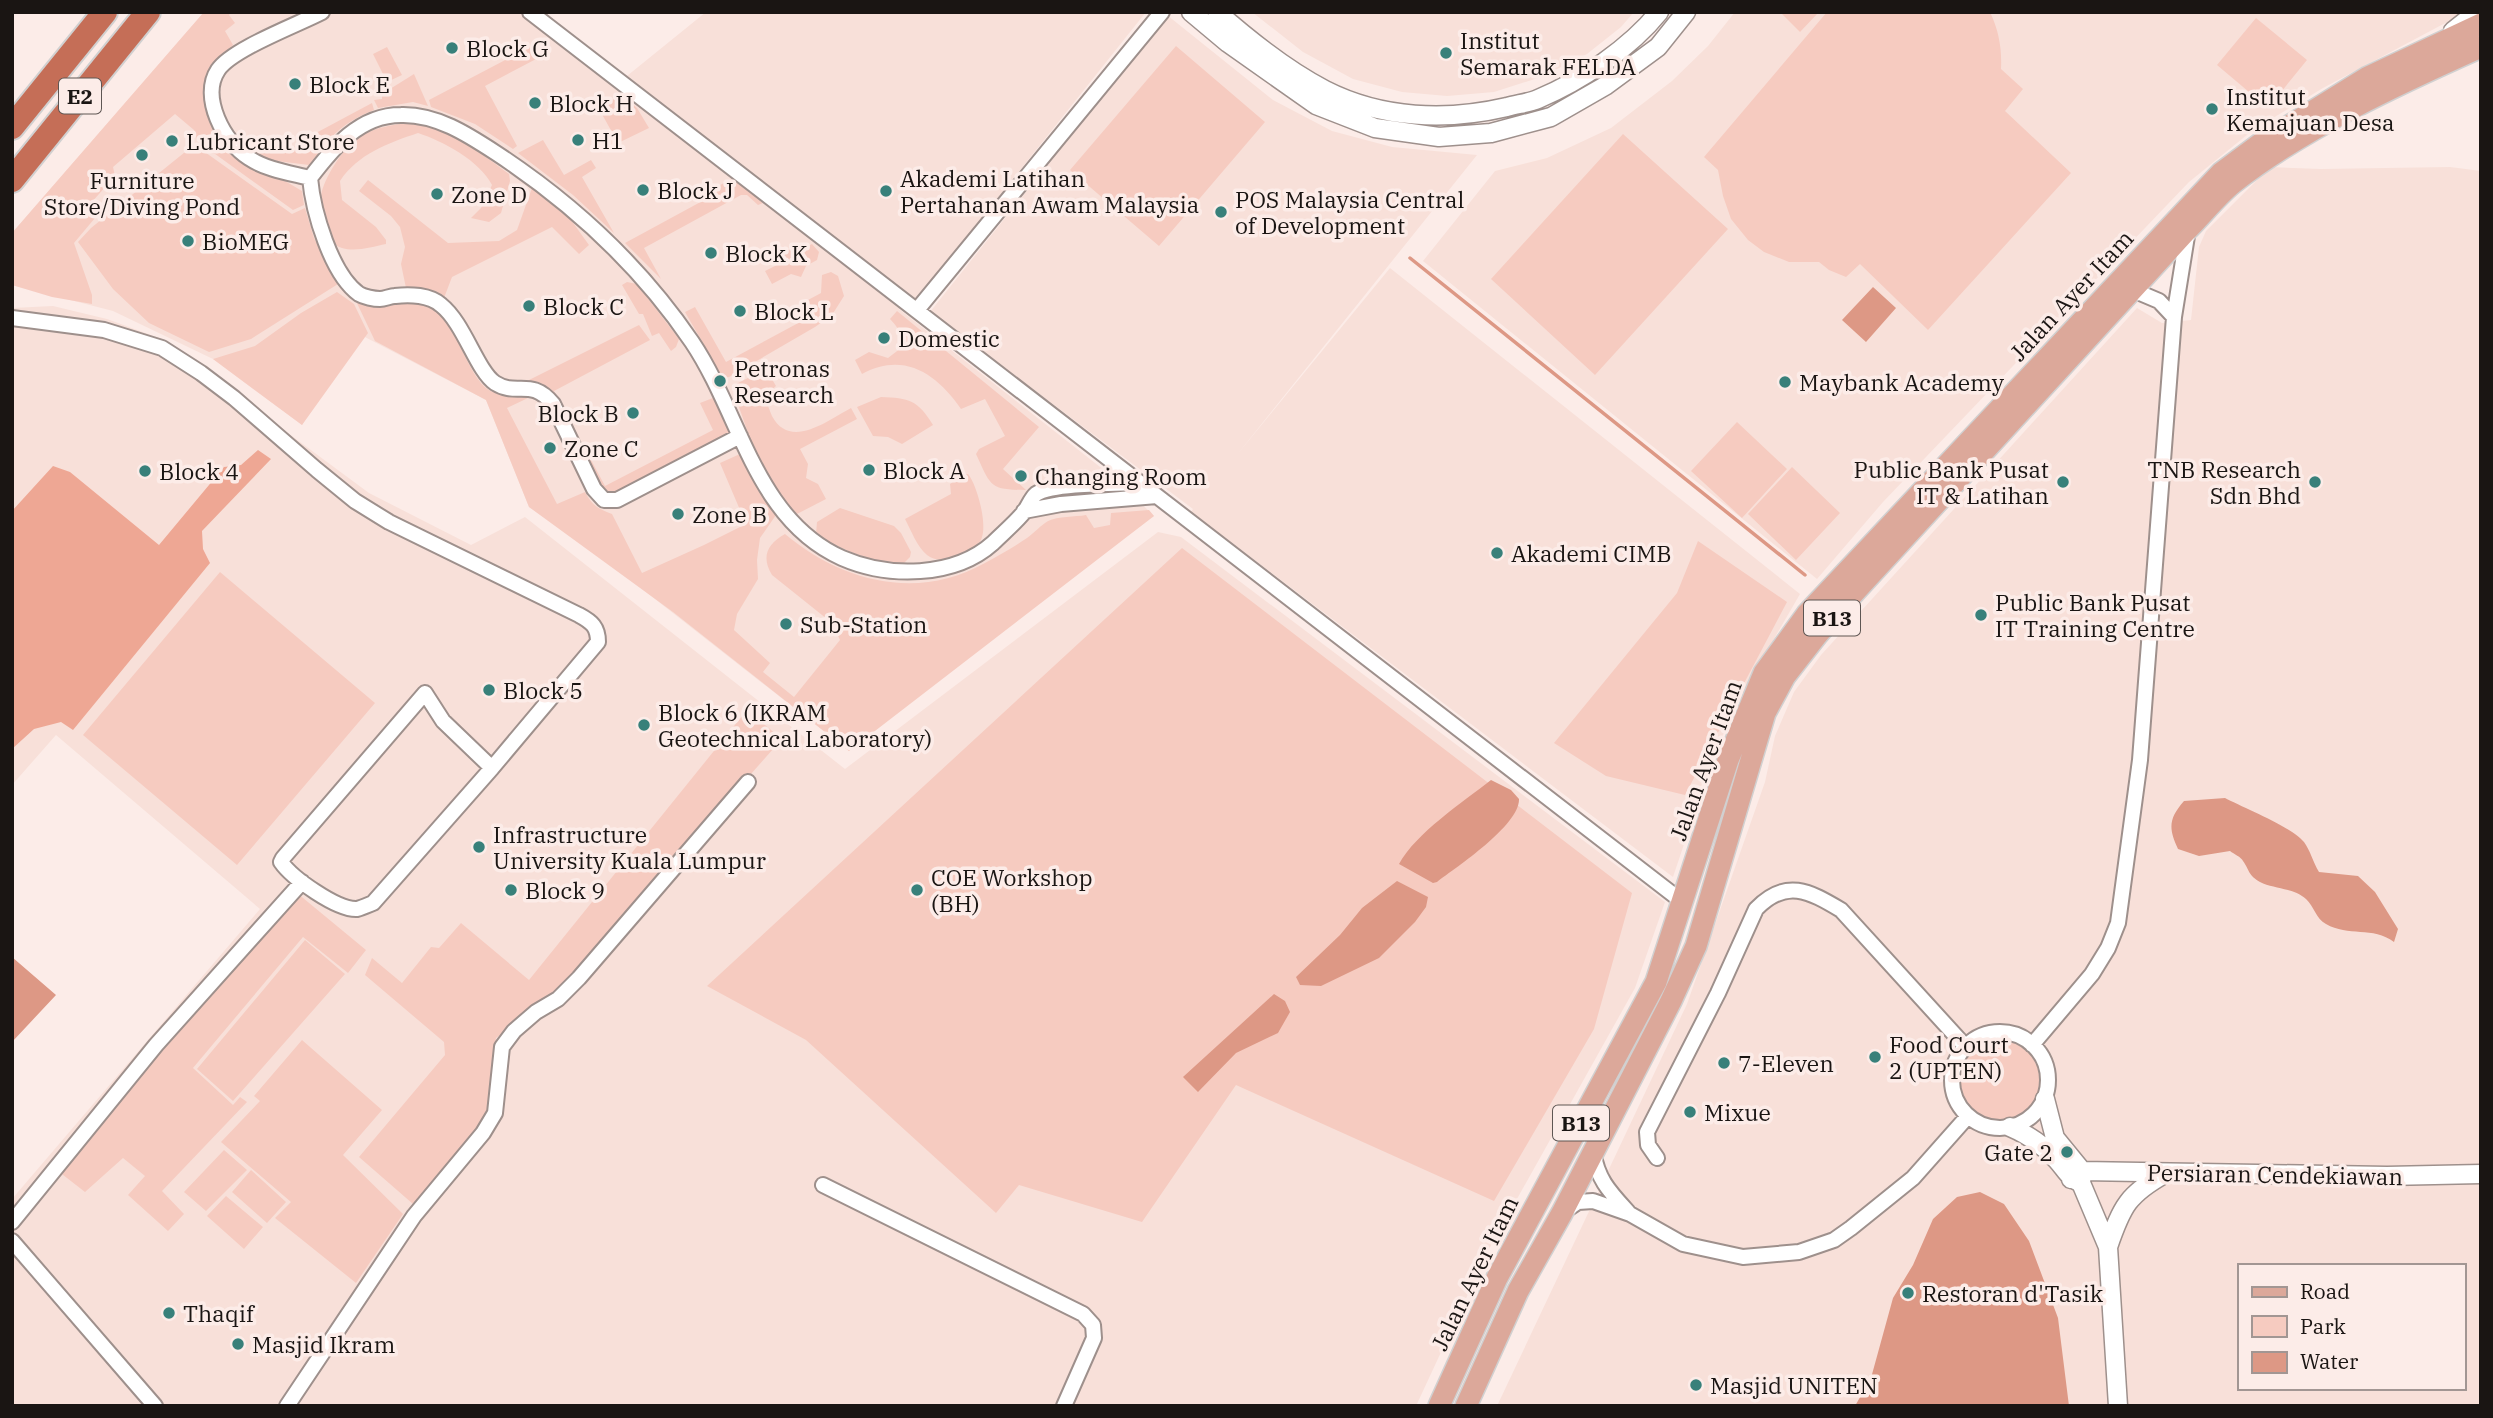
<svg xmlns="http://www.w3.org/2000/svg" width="2493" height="1418" viewBox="0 0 2493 1418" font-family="'IBM Plex Serif',serif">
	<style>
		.built { fill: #f8e0d9; fill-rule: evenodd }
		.green { fill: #f6cbc0 }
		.forest { fill: #eea794 }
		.water { fill: #dd9885 }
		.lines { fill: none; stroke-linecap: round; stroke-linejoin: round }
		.stream { stroke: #dd9885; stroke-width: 3.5 }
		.minor-casing { stroke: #9e908c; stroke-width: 18 }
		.tertiary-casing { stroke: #9e908c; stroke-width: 21 }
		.primary-casing { stroke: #d1d0d0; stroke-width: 24 }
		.motorway-casing { stroke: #d1d0d0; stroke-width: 28 }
		.minor { stroke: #fff; stroke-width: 14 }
		.tertiary { stroke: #fff; stroke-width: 18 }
		.primary { stroke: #dca89a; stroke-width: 21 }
		.motorway { stroke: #c56e57; stroke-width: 24 }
		.poi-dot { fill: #38807a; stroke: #fcece8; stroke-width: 2.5 }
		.labels { text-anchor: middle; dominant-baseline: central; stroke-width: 7; stroke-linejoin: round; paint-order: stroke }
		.shield { fill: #fcece8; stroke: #5e5653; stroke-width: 2 }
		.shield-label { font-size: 21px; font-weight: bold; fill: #1a1513 }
		.poi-label { font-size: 23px; fill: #1a1513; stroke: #fcece8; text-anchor: start }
		.street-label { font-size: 23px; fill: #1a1513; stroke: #fcece8 }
	</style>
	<rect width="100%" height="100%" fill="#fcece8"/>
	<path class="built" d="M204,12H535L622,80L706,12H1146L915,302L907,299L899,309L1118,481L1154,516L1012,622L849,751L590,548L529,507L486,400L361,335L302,425L213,359L113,311L12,285V233Z
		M1252,12H1634L1621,27L1587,54L1541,77L1494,92L1447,96L1402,92L1353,79L1303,52Z
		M1735,12H2466L2323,88L2253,130L2189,182L1883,502L1817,579L1423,261L1495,171L1547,158L1611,128L1672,81L1708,46Z
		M1167,15L1273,100L1332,131L1392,147L1477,155L1236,456L1390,268L1800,594L1753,675L1716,749L1673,877L1191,512L1193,509L930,312Z
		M2270,167L2321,169L2450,167L2481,171V1406H1497L1687,1004L1765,782L1775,736L1794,692L1821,655L2137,308L2162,323L2191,320L2199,247L2206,231ZM2239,1266H2463V1388H2239Z
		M53,306L107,319L159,338L369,493L471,545L525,517L845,769L1158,532L1181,537L1665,902L1635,988L1489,1249L1416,1406H12V1199L260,909L56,735L12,785V308Z"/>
	<path class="green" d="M204,12H231L229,15L235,23L225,31L233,45L211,72L204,96L211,122L221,140L238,158L263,174L280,178L302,191L304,205L293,210L211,151L199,145L194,130L175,114L113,167L115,176L91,203L100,212L74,243L92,295V304L52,297L12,285V233Z
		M1780,12H1819L1800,32Z
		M1827,12H1990C1999,31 2002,49 2001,69L2023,89L2005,111L2071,173L1928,330L1860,264L1846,277L1829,270L1819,262H1789L1764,252L1748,240L1731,219L1723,196L1718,170L1704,157Z
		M2256,18L2307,60L2268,108L2217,65Z
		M532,46L538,58L485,86L517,146L513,149L475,124L431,107L429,100Z
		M1176,46L1265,122L1159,246L1070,170Z
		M387,47L402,75L387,82L373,54Z
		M414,74L428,106L413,102L378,108L374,100L382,99V94Z
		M622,95L637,108L649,128L618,143L598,107Z
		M372,103L374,110C353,118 337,129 323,147C318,153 315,160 309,165L277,161L255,155L253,145L276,144L297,147L301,141Z
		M400,124C407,124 415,123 422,124C447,127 489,159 509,174L510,181L501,213L489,222L471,218L481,208L492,185C480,161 443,141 418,133C388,143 358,154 340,181L342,200L376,227L386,240V244C372,247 356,252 342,248C332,245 330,237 327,228C323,219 321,206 321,196C323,179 345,145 359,137C371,129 386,126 400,124Z
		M1623,134L1728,229L1595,375L1491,279Z
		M543,140L564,175L591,160L596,168L582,177L614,233L573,195L518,153Z
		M190,148L202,150L292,214L305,208L314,238L338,284L251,339L209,352L149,323L113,289L78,242L91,228Z
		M731,179L739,182L763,203L758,205L747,195H741L644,248L661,279L625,243L706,199L704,194Z
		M368,180L448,243L499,241L517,230L532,188L571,220L589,245L579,254L552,227L452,277L444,298L406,288L401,264L405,247L400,227L391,216L359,191Z
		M812,244L819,252L817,260L806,266L801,277L791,274L772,284L765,271L781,263L774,250L783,246L794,253Z
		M831,272L838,276L844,296L832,315L815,327L729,377L721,379L701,352L704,345L685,312L695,307L726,362L815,314L808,300L821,293L822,275Z
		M627,282L637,284L679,339L676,347L671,351L659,333L652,336L643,314H639L622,285Z
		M337,292L354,304L368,333L302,425L213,359L255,346L301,313Z
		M355,299C365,301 377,305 387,305C406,303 416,299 434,310C458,324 470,386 494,392C502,394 512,392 521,390L528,398L507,408L557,504L585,492C592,505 598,509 612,514L642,573L704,545L746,524L720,463L740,454L776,515L760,538L757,560L758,579L737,614L734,630L770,663L763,672L794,697L840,640L832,623L772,575C761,557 767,544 785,534C842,582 918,601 985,563C999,555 1014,547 1027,538C1034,533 1041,525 1048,521C1058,516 1075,517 1086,515L1094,528L1110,525L1111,513L1149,510L1154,516L849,751L673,612L529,507L486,400L375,341Z
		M897,311L1039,427L1003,469L1026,490C989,490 991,486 976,454L979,449L1005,436L985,399L961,409C937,374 904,351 862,374L855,360L869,352L888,358L901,348C902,335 899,328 890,319Z
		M639,325L650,340L554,391L605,486L713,430L700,403L718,396L737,435L613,498L605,495L565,418L523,383Z
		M766,369L776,386L766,395C766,403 769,408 772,416C790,450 827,421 851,408L857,419L800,449L808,464L806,478L818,484L826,499L797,514L778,495L758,461L734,393L736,384Z
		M881,397C909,398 918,400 933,425L902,444L888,437L873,436L857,407Z
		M1737,422L1787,469L1742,518L1691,471Z
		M1792,467L1840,513L1796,560L1748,514Z
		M968,474C977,485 987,522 982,537C977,555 942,567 927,555C917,547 911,530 905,519L951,494L950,484L961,476Z
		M840,508L894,526L901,533L911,552L910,557L902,565C871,561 843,551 816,534L817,522Z
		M1698,541L1787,602L1685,795L1606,776L1554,743L1677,593Z
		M1182,548L1632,893L1594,1029L1494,1201L1236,1085L1142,1222L1019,1185L996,1213L806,1040L707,986Z
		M220,572L375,703L237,865L83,735Z
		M747,710L782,739L561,988L496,1038L491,1074L490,1107L472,1136L413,1204L359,1157L445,1055L444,1042L365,975L372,958L402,983L431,947L439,948L461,923L529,980Z
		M297,893L366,950L348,973L303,937L193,1068L233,1105L240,1097L247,1102L162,1191L184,1214L168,1231L128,1195L145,1176L123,1158L85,1192L58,1171L190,1012Z
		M305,940L345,974L233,1101L197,1069Z
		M1958 1081a41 41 0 1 1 82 0a41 41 0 1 1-82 0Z
		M302,1040L382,1110L343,1155L403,1214L356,1283L275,1218L291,1202L221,1142L260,1101L254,1096Z
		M224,1150L247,1170L206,1211L184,1192Z
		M251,1170L286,1202L267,1223L232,1192Z
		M226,1196L263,1227L244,1249L207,1216Z"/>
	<path class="forest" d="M258,450L271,459L202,531L203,549L210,563L73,730L61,722L34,729L12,749V511L53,466L70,472L159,545L224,467L241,465Z"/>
	<path class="water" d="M1873,287L1896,308L1866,342L1842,320Z
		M1491,780L1511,790L1519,799C1520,825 1457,867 1437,882L1433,883L1399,864C1416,833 1463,802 1491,780Z
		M2225,798C2244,808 2292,827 2304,842C2310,850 2313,862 2319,872L2358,876L2375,892L2398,929L2394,942C2373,926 2348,937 2326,924C2316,919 2314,906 2306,899C2294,888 2274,889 2260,882C2248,875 2250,871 2243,861C2241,857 2234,854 2230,851L2199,856L2178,849C2168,828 2169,818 2184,801Z
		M1397,881L1428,897L1426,907L1415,922L1379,958L1321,986L1300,985L1296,977L1340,935L1362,908Z
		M12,957L56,995L12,1042Z
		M1274,994L1285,1001L1290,1012L1278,1033L1236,1053L1198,1092L1183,1077Z
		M1980,1192L2004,1204L2029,1241L2058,1318L2069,1406H1855L1871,1378L1893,1298L1913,1265L1933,1219L1957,1197Z"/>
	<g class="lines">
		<path class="stream" d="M1410,258L1805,575"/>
		<g class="minor-casing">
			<path id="minor" d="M530,12L1684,903
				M310,178C290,173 267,170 249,158C224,143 200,97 218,70C232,49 297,25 322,12
				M2133,290L2159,301L2174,317
				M917,310L1162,12
				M12,318L104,330L162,348L201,373L234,398L317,470L355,501L389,522L579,615C592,622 598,627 598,642L492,768L373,903C368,905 361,908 357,909C337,910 292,878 281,862L283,858L425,693L443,721L492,768
				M740,436L617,500H604L594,489L553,404C531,377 517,397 495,383C477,371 464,323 441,305C430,295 410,294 395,296C390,296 385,299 380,299C374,299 364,297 359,294C331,274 313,211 310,178C333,148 359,115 401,115C436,114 467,134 496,153C572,203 641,267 692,342C741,415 755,519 842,558C888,578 954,578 993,543C1003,533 1015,523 1024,512C1028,507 1031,498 1036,494C1054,483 1116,484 1139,483
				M1024,511L1061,504L1157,496
				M1952 1080a48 48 0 1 1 96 0a48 48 0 1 1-96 0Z
				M2032,1045L2092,974L2108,948L2118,923L2140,760L2174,317L2188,230
				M1593,1152C1598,1180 1609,1191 1628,1212
				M1657,1158L1648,1145L1647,1132L1718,993L1756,909C1786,878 1809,891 1841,910L1965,1046
				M823,1185L1083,1314L1093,1325L1094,1338L1064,1406
				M1566,1210L1578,1202L1593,1201L1630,1214L1683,1244L1743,1257L1799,1252L1834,1240L1851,1228L1913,1178L1968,1116
				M12,1222L156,1045L302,882
				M12,1241L155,1406
				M287,1406L414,1216L483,1133L495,1113L502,1047L514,1031L536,1012L558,999L579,978L748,782"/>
		</g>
		<g class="tertiary-casing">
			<path id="tertiary" d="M1191,12L1228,43L1316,105L1375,128L1439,137L1491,133L1551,117L1605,86L1658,47L1686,12
				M1217,12C1250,41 1286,70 1325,90C1382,119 1447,121 1507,107C1517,104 1529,103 1538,99C1581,81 1630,48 1659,12
				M2453,31L2477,12
				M2045,1099L2055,1138L2082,1171L2081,1183L2108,1247L2118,1406
				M2010,1127C2029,1135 2043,1145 2057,1160C2066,1170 2069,1178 2081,1183
				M2071,1179L2082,1171L2387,1176L2481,1174
				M2108,1247C2122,1206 2128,1194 2166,1173"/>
		</g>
		<g class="primary-casing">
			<path id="primary" d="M1439,1406L1497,1278L1656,982L1728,760L1764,673L1807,614L2221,173L2260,144L2368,77L2481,24
				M1466,1406L1518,1291L1562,1213L1671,1001L1696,946L1765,713L1785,676L1817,635L1852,595L2188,229C2203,214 2217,196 2233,183C2305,127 2398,84 2481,47"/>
		</g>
		<g class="motorway-casing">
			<path id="motorway" d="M12,127L105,12
				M12,180L148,12"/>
		</g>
		<use href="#minor" class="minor"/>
		<use href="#tertiary" class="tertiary"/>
		<use href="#primary" class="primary"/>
		<use href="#motorway" class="motorway"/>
	</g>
	<g class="poi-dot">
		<circle cx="452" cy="48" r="7"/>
		<circle cx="1446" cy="53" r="7"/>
		<circle cx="295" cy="84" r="7"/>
		<circle cx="535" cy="103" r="7"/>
		<circle cx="2212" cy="109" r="7"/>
		<circle cx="578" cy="140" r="7"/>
		<circle cx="172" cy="141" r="7"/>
		<circle cx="142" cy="155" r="7"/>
		<circle cx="643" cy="190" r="7"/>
		<circle cx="886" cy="191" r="7"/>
		<circle cx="437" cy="194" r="7"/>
		<circle cx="1221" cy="212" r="7"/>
		<circle cx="188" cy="241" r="7"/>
		<circle cx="711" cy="253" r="7"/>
		<circle cx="529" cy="306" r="7"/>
		<circle cx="740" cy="311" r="7"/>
		<circle cx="884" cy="338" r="7"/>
		<circle cx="720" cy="381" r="7"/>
		<circle cx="1785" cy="382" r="7"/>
		<circle cx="633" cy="413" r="7"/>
		<circle cx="550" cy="448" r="7"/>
		<circle cx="869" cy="470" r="7"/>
		<circle cx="145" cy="471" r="7"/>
		<circle cx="1021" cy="476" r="7"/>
		<circle cx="2063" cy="482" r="7"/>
		<circle cx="2315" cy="482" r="7"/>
		<circle cx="678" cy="514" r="7"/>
		<circle cx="1497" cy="553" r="7"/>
		<circle cx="1981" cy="615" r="7"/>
		<circle cx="786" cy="624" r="7"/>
		<circle cx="489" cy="690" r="7"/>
		<circle cx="644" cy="725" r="7"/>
		<circle cx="479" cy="847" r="7"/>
		<circle cx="511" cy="890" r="7"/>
		<circle cx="917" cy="890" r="7"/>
		<circle cx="1875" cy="1057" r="7"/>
		<circle cx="1724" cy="1063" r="7"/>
		<circle cx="1690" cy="1112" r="7"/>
		<circle cx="2067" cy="1152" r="7"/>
		<circle cx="1908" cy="1293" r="7"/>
		<circle cx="169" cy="1313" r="7"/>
		<circle cx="238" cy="1344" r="7"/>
		<circle cx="1696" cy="1385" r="7"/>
	</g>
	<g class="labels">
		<g class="shield">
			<rect x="59" y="78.5" width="42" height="35" rx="5"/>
			<rect x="1804" y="600.5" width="56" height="35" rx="5"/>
			<rect x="1553" y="1105.5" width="56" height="35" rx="5"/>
		</g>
		<g class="shield-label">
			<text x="80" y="96">E2</text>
			<text x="1832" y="618">B13</text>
			<text x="1581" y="1123">B13</text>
		</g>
		<g class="poi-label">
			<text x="1460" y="40">Institut<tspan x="1460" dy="26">Semarak FELDA</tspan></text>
			<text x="466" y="48">Block G</text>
			<text x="309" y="84">Block E</text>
			<text x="2226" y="96">Institut<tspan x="2226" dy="26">Kemajuan Desa</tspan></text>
			<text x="549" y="103">Block H</text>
			<text x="592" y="140">H1</text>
			<text x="186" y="141">Lubricant Store</text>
			<text x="900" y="178">Akademi Latihan<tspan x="900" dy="26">Pertahanan Awam Malaysia</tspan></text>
			<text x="142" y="180" text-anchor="middle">Furniture<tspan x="142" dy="26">Store/Diving Pond</tspan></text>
			<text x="657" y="190">Block J</text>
			<text x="451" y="194">Zone D</text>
			<text x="1235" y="199">POS Malaysia Central<tspan x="1235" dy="26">of Development</tspan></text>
			<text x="202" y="241">BioMEG</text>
			<text x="725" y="253">Block K</text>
			<text x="543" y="306">Block C</text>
			<text x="754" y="311">Block L</text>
			<text x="898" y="338">Domestic</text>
			<text x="734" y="368">Petronas<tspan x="734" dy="26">Research</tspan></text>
			<text x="1799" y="382">Maybank Academy</text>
			<text x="619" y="413" text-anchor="end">Block B</text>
			<text x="564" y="448">Zone C</text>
			<text x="2049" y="469" text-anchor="end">Public Bank Pusat<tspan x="2049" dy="26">IT &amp; Latihan</tspan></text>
			<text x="2301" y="469" text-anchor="end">TNB Research<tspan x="2301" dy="26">Sdn Bhd</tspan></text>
			<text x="883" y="470">Block A</text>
			<text x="159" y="471">Block 4</text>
			<text x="1035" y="476">Changing Room</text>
			<text x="692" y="514">Zone B</text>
			<text x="1511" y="553">Akademi CIMB</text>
			<text x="1995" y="602">Public Bank Pusat<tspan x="1995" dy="26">IT Training Centre</tspan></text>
			<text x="800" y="624">Sub-Station</text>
			<text x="503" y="690">Block 5</text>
			<text x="658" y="712">Block 6 (IKRAM<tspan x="658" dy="26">Geotechnical Laboratory)</tspan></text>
			<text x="493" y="834">Infrastructure<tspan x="493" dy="26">University Kuala Lumpur</tspan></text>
			<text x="931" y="877">COE Workshop<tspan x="931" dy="26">(BH)</tspan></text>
			<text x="525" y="890">Block 9</text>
			<text x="1889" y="1044">Food Court<tspan x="1889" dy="26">2 (UPTEN)</tspan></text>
			<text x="1738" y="1063">7-Eleven</text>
			<text x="1704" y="1112">Mixue</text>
			<text x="2053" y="1152" text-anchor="end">Gate 2</text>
			<text x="1922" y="1293">Restoran d'Tasik</text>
			<text x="183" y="1313">Thaqif</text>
			<text x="252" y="1344">Masjid Ikram</text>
			<text x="1710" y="1385">Masjid UNITEN</text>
		</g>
		<g class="street-label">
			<text transform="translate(2071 295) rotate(-47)">Jalan Ayer Itam</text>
			<text transform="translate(1705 760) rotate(-70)">Jalan Ayer Itam</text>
			<text transform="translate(2275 1174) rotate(1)">Persiaran Cendekiawan</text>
			<text transform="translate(1474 1273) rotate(-64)">Jalan Ayer Itam</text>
		</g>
	</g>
	<rect width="2493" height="1418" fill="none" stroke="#1a1513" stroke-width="28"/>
	<rect x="2238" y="1264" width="228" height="126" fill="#fcece8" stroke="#a29693" stroke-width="2"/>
	<rect x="2252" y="1287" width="35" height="10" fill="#dca89a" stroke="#a29693" stroke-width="2"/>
	<text x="2300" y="1299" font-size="21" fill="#1a1513">Road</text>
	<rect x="2252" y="1316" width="35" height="21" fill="#f6cbc0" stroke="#a29693" stroke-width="2"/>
	<text x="2300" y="1334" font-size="21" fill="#1a1513">Park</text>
	<rect x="2252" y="1352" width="35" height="21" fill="#dd9885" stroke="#a29693" stroke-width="2"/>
	<text x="2300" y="1369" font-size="21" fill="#1a1513">Water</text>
</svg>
